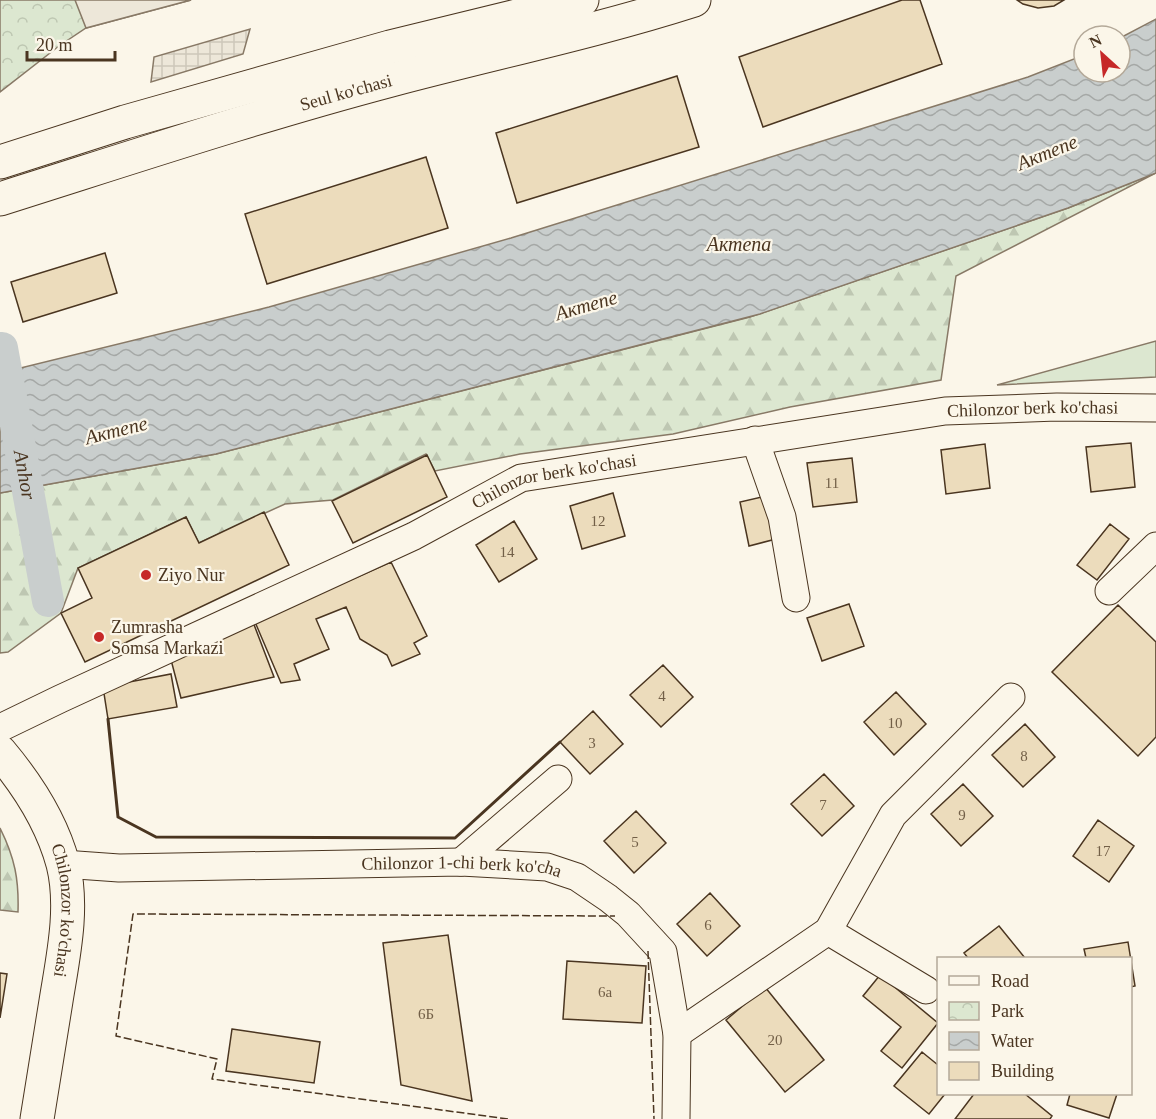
<svg xmlns="http://www.w3.org/2000/svg" width="1156" height="1119" viewBox="0 0 1156 1119" font-family="'Times New Roman',serif">
	<style>
		.grass { fill: #dce7d0; stroke: #887966; stroke-width: 1.5 }
		.forest { fill: url(#forest-firs); stroke: #887966; stroke-width: 1.5 }
		.park { fill: url(#park-crowns); stroke: #887966; stroke-width: 1.5 }
		.parking { fill: #ede7d9; stroke: #887966; stroke-width: 1.5 }
		.plaza { fill: url(#plaza-grid); stroke: #887966; stroke-width: 1.5 }
		.water { fill: url(#water-waves); stroke: #887966; stroke-width: 1.5 }
		.lines { fill: none; stroke-linecap: round; stroke-linejoin: round }
		.canal { stroke: #c9cecd; stroke-width: 32 }
		.building { fill: #ecdcbc; stroke: #4a3520; stroke-width: 1.5 }
		.street-casing { stroke: #4a3520; stroke-width: 29 }
		.secondary-casing { stroke: #4a3520; stroke-width: 35 }
		.street { stroke: #fbf6e9; stroke-width: 27 }
		.secondary { stroke: #fbf6e9; stroke-width: 33 }
		.fence { stroke: #4a3520; stroke-width: 1.5; stroke-dasharray: 8 3; stroke-linecap: butt }
		.wall { stroke: #4a3520; stroke-width: 3 }
		.poi-dot { fill: #c62828; stroke: #fbf6e9; stroke-width: 2 }
		.labels { text-anchor: middle; dominant-baseline: central; stroke-width: 4.5; stroke-linejoin: round; paint-order: stroke }
		.number-label { font-size: 15px; fill: #725f47 }
		.street-label { font-size: 18px; fill: #4a3520; stroke: #fbf6e9 }
		.poi-label { font-size: 18px; fill: #4a3520; stroke: #fbf6e9; text-anchor: start }
		.water-label { font-size: 20px; font-style: italic; fill: #4a3520; stroke: #fbf6e9 }
	</style>
	<defs>
		<pattern id="forest-firs" width="22" height="20" patternUnits="userSpaceOnUse" patternTransform="scale(1.5)"><rect width="22" height="20" fill="#dce7d0"/><path d="M5 1l3.5 6h-7zM16 11l3.5 6h-7z" fill="#bec7b2"/></pattern>
		<pattern id="park-crowns" width="20" height="18" patternUnits="userSpaceOnUse" patternTransform="scale(1.5)"><rect width="20" height="18" fill="#dce7d0"/><path d="M2 6a3 3 0 1 1 6 0M12 15a3 3 0 1 1 6 0" fill="none" stroke="#bec7b2"/></pattern>
		<pattern id="plaza-grid" width="8" height="8" patternUnits="userSpaceOnUse" patternTransform="scale(1.5)"><rect width="8" height="8" fill="#ede7d9"/><path d="M0 4h8M4 0v8" fill="none" stroke="#cdc7ba"/></pattern>
		<pattern id="water-waves" width="16" height="10" patternUnits="userSpaceOnUse" patternTransform="scale(1.5)"><rect width="16" height="10" fill="#c9cecd"/><path d="M0 5q4-4 8 0t8 0" fill="none" stroke="#a5a8a6"/></pattern>
	</defs>
	<rect width="100%" height="100%" fill="#fbf6e9"/>
	<path class="grass" d="M1156,341V377L997,385Z"/>
	<path class="forest" d="M1156,173L956,276L941,380L790,407L673,434L520,454L435,471L426,454L333,500L285,504L199,543L186,517L78,568L61,613L8,652L0,653V493L216,454L750,317L1068,208Z
		M0,828C15,858 19,880 18,912L0,910Z"/>
	<path class="park" d="M0,0H191L86,28L59,46L0,92Z"/>
	<path class="parking" d="M75,0H191L86,28Z"/>
	<path class="plaza" d="M250,29L243,54L151,82L154,57Z"/>
	<path class="water" d="M1156,19V173L1068,208L760,314L216,454L0,493V373L269,307L511,238L1028,77L1084,55V72H1120V38Z"/>
	<g class="lines">
		<path class="canal" id="s1" d="M2,348L48,601"/>
	</g>
	<path class="building" d="M902,0H920L942,64L763,127L739,57Z
		M1017,0H1064L1054,6L1038,8L1023,4Z
		M677,76L699,147L517,203L496,133Z
		M426,157L448,228L267,284L245,214Z
		M105,253L117,293L23,322L11,282Z
		M1131,443L1135,487L1091,492L1086,447Z
		M985,444L990,488L946,494L941,450Z
		M427,455L447,497L353,543L332,501Z
		M852,458L857,502L813,507L807,463Z
		M613,493L625,536L582,549L570,506Z
		M771,495L780,538L749,546L740,502Z
		M264,512L289,565L85,662L61,613L92,598L78,568L186,517L199,543Z
		M514,521L537,559L499,582L476,545Z
		M1110,524L1129,539L1097,580L1077,565Z
		M391,562L427,636L414,643L420,654L392,666L387,655L360,639L346,607L316,619L329,649L294,664L300,680L281,683L255,622Z
		M849,604L864,646L822,661L807,618Z
		M1118,605L1156,642V737L1138,756L1052,672Z
		M253,622L274,677L181,698L170,656Z
		M663,665L693,697L661,727L630,695Z
		M171,674L177,707L108,719L103,687Z
		M896,692L926,724L894,755L864,722Z
		M593,711L623,744L590,774L560,742Z
		M1025,724L1055,757L1023,787L992,755Z
		M824,774L854,806L822,836L791,804Z
		M963,784L993,816L961,846L931,814Z
		M636,811L666,843L634,873L604,841Z
		M1098,820L1134,846L1109,882L1073,856Z
		M710,893L740,926L707,956L677,924Z
		M999,926L1025,958H968L964,953Z
		M448,935L472,1101L401,1085L383,943Z
		M1128,942L1135,986L1130,987V958H1086L1084,949Z
		M567,961L646,966L642,1023L563,1019Z
		M0,973L7,974L0,1018Z
		M880,975L938,1023L902,1068L881,1051L901,1027L863,996Z
		M765,987L824,1060L785,1092L726,1020Z
		M232,1029L320,1042L314,1083L226,1071Z
		M922,1052L938,1065V1094H945L929,1114L894,1086Z
		M974,1094H1025L1052,1116L1050,1119H955Z
		M1070,1094H1117L1109,1118L1067,1105Z"/>
	<g class="lines">
		<g class="street-casing">
			<g id="street">
				<path d="M755,440L782,517L796,598"/>
				<path d="M1109,591L1156,546"/>
				<path id="s2" d="M0,728L60,699L414,536L521,478L945,411L1057,407L1156,408"/>
				<path d="M461,862L558,779"/>
				<path id="s3" d="M63,864L119,868L461,862L547,867L577,877L608,898L628,914L663,952L677,1034L676,1119"/>
				<path d="M828,931L926,990"/>
				<path d="M677,1034L828,931L893,815L1011,697"/>
			</g>
		</g>
		<g class="secondary-casing">
			<g id="secondary">
				<path d="M0,162L125,122L390,47L582,0"/>
				<path id="s4" d="M0,199C130,158 259,115 391,80C492,53 594,32 694,0"/>
				<path id="s5" d="M0,752C27,784 52,823 63,864C74,908 63,957 56,1001C50,1040 43,1080 37,1119"/>
			</g>
		</g>
		<use href="#street" class="street"/>
		<use href="#secondary" class="secondary"/>
		<path class="fence" d="M648,951L654,1119
			M508,1119L212,1079L217,1059L116,1036L133,914L615,916"/>
		<path class="wall" d="M108,719L118,817L156,837L455,838L560,742"/>
	</g>
	<g class="poi-dot">
		<circle cx="146" cy="575" r="6"/>
		<circle cx="99" cy="637" r="6"/>
	</g>
	<g class="labels">
		<g class="number-label">
			<text x="832" y="483">11</text>
			<text x="598" y="521">12</text>
			<text x="507" y="552">14</text>
			<text x="662" y="696">4</text>
			<text x="895" y="723">10</text>
			<text x="592" y="743">3</text>
			<text x="1024" y="756">8</text>
			<text x="823" y="805">7</text>
			<text x="962" y="815">9</text>
			<text x="635" y="842">5</text>
			<text x="1103" y="851">17</text>
			<text x="708" y="925">6</text>
			<text x="605" y="992">6a</text>
			<text x="426" y="1014">6Б</text>
			<text x="775" y="1040">20</text>
		</g>
		<g class="street-label">
			<text stroke="none"><textPath href="#s4" startOffset="362">Seul ko'chasi</textPath></text>
			<text stroke="none"><textPath href="#s2" startOffset="1095">Chilonzor berk ko'chasi</textPath></text>
			<text stroke="none"><textPath href="#s2" startOffset="609">Chilonzor berk ko'chasi</textPath></text>
			<text stroke="none"><textPath href="#s3" startOffset="399">Chilonzor 1-chi berk ko'cha</textPath></text>
			<text stroke="none"><textPath href="#s5" startOffset="176">Chilonzor ko'chasi</textPath></text>
		</g>
		<g class="poi-label">
			<text x="158" y="575">Ziyo Nur</text>
			<text x="111" y="627">Zumrasha<tspan x="111" dy="21">Somsa Markazi</tspan></text>
		</g>
		<g class="water-label">
			<text transform="translate(1047 152) rotate(-22)">Актепе</text>
			<text x="739" y="244">Актепа</text>
			<text transform="translate(586 305) rotate(-16)">Актепе</text>
			<text transform="translate(116 430) rotate(-14)">Актепе</text>
			<text stroke="none"><textPath href="#s1" startOffset="129">Anhor</textPath></text>
		</g>
	</g>
	<rect x="937" y="957" width="195" height="138" fill="#fbf6e9" stroke="#b4a999" stroke-width="1.5"/>
	<rect x="949" y="976" width="30" height="9" fill="#fbf6e9" stroke="#b4a999" stroke-width="1.5"/>
	<text x="991" y="987" font-size="18" fill="#4a3520">Road</text>
	<rect x="949" y="1002" width="30" height="18" fill="url(#park-crowns)" stroke="#b4a999" stroke-width="1.5"/>
	<text x="991" y="1017" font-size="18" fill="#4a3520">Park</text>
	<rect x="949" y="1032" width="30" height="18" fill="url(#water-waves)" stroke="#b4a999" stroke-width="1.5"/>
	<text x="991" y="1047" font-size="18" fill="#4a3520">Water</text>
	<rect x="949" y="1062" width="30" height="18" fill="#ecdcbc" stroke="#b4a999" stroke-width="1.5"/>
	<text x="991" y="1077" font-size="18" fill="#4a3520">Building</text>
	<g transform="translate(1102 54) rotate(333)"><circle r="28" fill="#fbf6e9" stroke="#b4a999" stroke-width="1.5"/>
	<path d="M0-4.5L10 22L0 15L-10 22Z" fill="#c62828"/>
	<text y="-9" font-size="16" font-weight="bold" text-anchor="middle" fill="#4a3520">N</text>
	</g>
	<path d="M27 51v9h88v-9" fill="none" stroke="#4a3520" stroke-width="3"/>
	<text x="36" y="51" font-size="18" fill="#4a3520" stroke="#fbf6e9" stroke-width="4.5" paint-order="stroke">20 m</text>
</svg>
